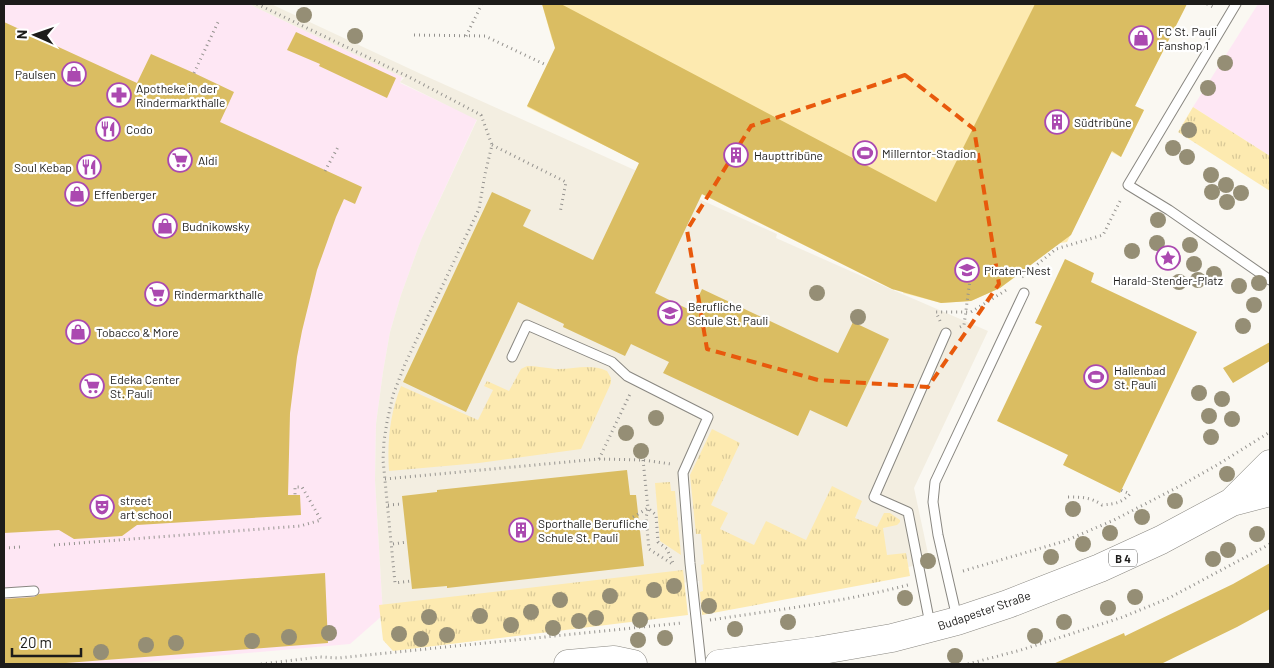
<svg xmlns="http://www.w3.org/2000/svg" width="1274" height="668" viewBox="0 0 1274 668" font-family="Barlow,sans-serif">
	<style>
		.commercial { fill: #fee7f4 }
		.built { fill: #f3eee1 }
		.grass { fill: url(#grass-tufts) }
		.pitch { fill: #fdeab0 }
		.building { fill: #dabd62 }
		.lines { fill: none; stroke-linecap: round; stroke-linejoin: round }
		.lane-casing { stroke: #898781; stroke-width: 11 }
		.primary-casing { stroke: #898781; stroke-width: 29 }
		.path { stroke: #95938f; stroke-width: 3; stroke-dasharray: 1 4; stroke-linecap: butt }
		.lane { stroke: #fff; stroke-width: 9 }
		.primary { stroke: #fff; stroke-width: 28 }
		.tree { fill: #958e75 }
		.marked { fill: none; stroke: #e8590c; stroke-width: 4; stroke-dasharray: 10 6; stroke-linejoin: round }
		.labels { text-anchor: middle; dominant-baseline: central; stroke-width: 4.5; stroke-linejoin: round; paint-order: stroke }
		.shield { fill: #fff; stroke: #61605f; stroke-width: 1 }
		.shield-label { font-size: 11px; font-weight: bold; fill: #1d1c1a }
		.poi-label { font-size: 12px; fill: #1d1c1a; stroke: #fff; text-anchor: start }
		.street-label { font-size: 12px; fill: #1d1c1a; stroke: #fff }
	</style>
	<defs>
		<pattern id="grass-tufts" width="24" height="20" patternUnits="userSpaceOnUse" patternTransform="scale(1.25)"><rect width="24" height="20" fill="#fdeab0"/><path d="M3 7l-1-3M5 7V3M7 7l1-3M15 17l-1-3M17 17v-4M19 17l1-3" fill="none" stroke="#d8c897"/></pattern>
	</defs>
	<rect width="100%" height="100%" fill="#faf8f2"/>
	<path class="commercial" d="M4,4H249L402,77L400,83L477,119L421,240L401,295L390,332L383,372L376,424L375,480L383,615L350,644L122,664H4Z
		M1258,4H1270V156L1193,107Z"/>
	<path class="built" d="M249,4H271L421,74L777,234L776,238L893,290L988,331L914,488L930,563L696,605L699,581L383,615L375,480L376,424L383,372L390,332L401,295L421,240L477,120L400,82L404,78Z"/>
	<path class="grass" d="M1193,107L1270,156V191L1178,132Z
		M527,366C537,366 546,368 555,369C573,370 589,363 607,371L611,378V383L581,449L479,463L389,471C387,442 390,413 401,386L478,420L493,390L484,386L487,381L509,391L521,369Z
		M712,429L740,443L711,505L728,513L720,529L754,545L766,521L806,540L832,486L862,501L855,518L877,527L884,513H890L900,520V522L897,525L883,528L887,555L906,553L910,576L702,615L700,592L703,591L701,565L704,564L701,534H696L690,475Z
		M670,482L671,491H675L681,555L660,541L655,483Z
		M683,570L688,615L393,651L383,640L379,605Z"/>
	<path class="pitch" d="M542,4H1177L1185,8L1135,106L1144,110L1121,157L1111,152L1067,242L1048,245L1029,267L1000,288L971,301L941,303L903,293L906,287L897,284L894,290L527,107L558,43L552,40Z"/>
	<path class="building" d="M542,4H561L936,202L1035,4H1187L1135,106L1144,110L1121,157L1112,151L1071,235L1000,288L971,301L941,303L892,289L702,194L655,293L692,311L702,289L838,353L853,322L889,339L847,427L810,410L798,436L663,373L669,362L631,344L625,356L563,327L564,324L518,302L466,412L403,382L492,192L531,210L523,226L593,260L639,163L527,106L555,48Z
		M4,22L137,83L151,54L194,73L234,92L220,122L362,187L355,204L344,199L336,217L317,270L302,331L297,357L290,413L288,495H300L301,515L137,525L122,536L74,539L59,530L4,533Z
		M296,32L396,78L387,98L319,66L320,64L287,50Z
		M1065,259L1094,273L1091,282L1197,332L1120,493L1063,465L1068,455L997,421L1042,326L1035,323Z
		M1270,342V361L1233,383L1223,368Z
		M627,470L630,495H636L644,566L447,588V586L412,589L402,496L437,492V490Z
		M1270,563V609L1237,627L1161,664H1053L1124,633L1125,636L1233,584Z
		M325,573L328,643L53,664H4V599L34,597L39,594Z"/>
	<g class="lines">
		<g class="lane-casing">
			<path id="lane" d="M1236,4L1128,185L1169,210L1270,280
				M512,357L527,325L612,362L627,376L708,417L683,473L690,563L701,664
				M4,593L34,591
				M957,618L938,535L933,502L935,482L1024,293
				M930,624L908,512L874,497L946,333"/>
		</g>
		<g class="primary-casing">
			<path id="primary" d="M1232,502L1270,464
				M568,664L614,660L633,664
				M719,664L817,651L892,638L957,621L1008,604L1100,568L1161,540L1232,502L1270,492"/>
		</g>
		<path class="path" d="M257,4L409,77L481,115L492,145L485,174L479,209L405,364L393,395L387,422L384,441L383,460L395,583L411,581
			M1207,4L1215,8
			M414,35L485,36L546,65
			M466,36L482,4
			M194,73L219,20
			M492,145L566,182L560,213
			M325,171L338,147
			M1022,277L1056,249L1103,235L1121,199
			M940,321L936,312H971L1008,289
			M960,327L964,325L970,280
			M599,459L630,394
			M643,460L648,508L646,518L649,549L674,565
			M385,479L599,459L643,460L671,464
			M1068,497C1081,497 1091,497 1102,505C1115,504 1121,503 1130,494L1121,490
			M388,505L402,504
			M633,517L648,508L656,515L658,542L667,549L673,563
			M393,544L407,542
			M54,545L300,526L321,520L302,487H295V495
			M4,548L21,547
			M963,571L1065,541L1114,520L1180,486L1217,465L1270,432
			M710,620C776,610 843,602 908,585
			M261,664L320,657L338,658L682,623
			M968,664L1021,650L1123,617L1169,598L1270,544"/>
		<use href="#lane" class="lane"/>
		<use href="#primary" class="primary"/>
	</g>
	<g class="tree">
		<circle cx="304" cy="15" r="8"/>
		<circle cx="355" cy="36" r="8"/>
		<circle cx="1225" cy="63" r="8"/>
		<circle cx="1208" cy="88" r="8"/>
		<circle cx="1189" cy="130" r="8"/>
		<circle cx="1173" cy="148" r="8"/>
		<circle cx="1187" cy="157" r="8"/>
		<circle cx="1211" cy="175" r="8"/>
		<circle cx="1226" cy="185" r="8"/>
		<circle cx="1212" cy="192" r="8"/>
		<circle cx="1241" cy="193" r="8"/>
		<circle cx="1227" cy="202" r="8"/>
		<circle cx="1158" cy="220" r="8"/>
		<circle cx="1157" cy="243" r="8"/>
		<circle cx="1190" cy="245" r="8"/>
		<circle cx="1132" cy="251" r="8"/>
		<circle cx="1173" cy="259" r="8"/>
		<circle cx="1194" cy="264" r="8"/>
		<circle cx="1214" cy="274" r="8"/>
		<circle cx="1198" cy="280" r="8"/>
		<circle cx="1179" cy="282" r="8"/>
		<circle cx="1259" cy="283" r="8"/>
		<circle cx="1239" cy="286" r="8"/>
		<circle cx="817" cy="293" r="8"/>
		<circle cx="1254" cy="305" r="8"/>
		<circle cx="858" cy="317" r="8"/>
		<circle cx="1243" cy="326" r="8"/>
		<circle cx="1199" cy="393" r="8"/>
		<circle cx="1222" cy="399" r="8"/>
		<circle cx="1209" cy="416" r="8"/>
		<circle cx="656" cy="418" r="8"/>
		<circle cx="1232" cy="419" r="8"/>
		<circle cx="626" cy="433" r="8"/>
		<circle cx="1211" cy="437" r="8"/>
		<circle cx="641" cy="451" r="8"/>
		<circle cx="1227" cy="474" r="8"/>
		<circle cx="1175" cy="501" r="8"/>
		<circle cx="1073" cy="509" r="8"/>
		<circle cx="1142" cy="517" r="8"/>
		<circle cx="1110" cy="533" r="8"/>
		<circle cx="1257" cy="534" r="8"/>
		<circle cx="1083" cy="544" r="8"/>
		<circle cx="1228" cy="550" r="8"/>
		<circle cx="1051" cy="557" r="8"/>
		<circle cx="1213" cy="559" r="8"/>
		<circle cx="928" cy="561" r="8"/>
		<circle cx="674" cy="586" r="8"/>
		<circle cx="654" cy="590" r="8"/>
		<circle cx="610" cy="596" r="8"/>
		<circle cx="1135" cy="597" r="8"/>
		<circle cx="905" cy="598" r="8"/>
		<circle cx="560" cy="600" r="8"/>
		<circle cx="709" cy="606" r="8"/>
		<circle cx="1108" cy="608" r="8"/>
		<circle cx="531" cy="612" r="8"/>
		<circle cx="480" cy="616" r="8"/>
		<circle cx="429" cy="617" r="8"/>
		<circle cx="596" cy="618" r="8"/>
		<circle cx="640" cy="620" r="8"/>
		<circle cx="579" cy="621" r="8"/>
		<circle cx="788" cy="622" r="8"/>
		<circle cx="1064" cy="622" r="8"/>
		<circle cx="511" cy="625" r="8"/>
		<circle cx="553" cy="628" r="8"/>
		<circle cx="735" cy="629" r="8"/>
		<circle cx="329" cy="633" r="8"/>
		<circle cx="399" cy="634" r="8"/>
		<circle cx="447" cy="635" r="8"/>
		<circle cx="1035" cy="636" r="8"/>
		<circle cx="289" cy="637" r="8"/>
		<circle cx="665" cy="638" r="8"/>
		<circle cx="421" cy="639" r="8"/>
		<circle cx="638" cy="640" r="8"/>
		<circle cx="252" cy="641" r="8"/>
		<circle cx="176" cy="643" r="8"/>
		<circle cx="146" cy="645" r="8"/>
		<circle cx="101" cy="652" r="8"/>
		<circle cx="955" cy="656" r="8"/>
	</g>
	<path class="marked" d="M905,75L974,129L999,284L928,387L818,380L707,349L687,230L751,126Z"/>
	<defs>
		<g id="shop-ring" transform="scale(1.25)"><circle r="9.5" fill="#fff" stroke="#ab49b0" stroke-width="1.5"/><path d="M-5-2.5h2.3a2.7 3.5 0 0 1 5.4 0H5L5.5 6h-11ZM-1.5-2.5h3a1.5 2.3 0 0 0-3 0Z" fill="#ab49b0"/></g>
		<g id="pharmacy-ring" transform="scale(1.25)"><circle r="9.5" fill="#fff" stroke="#ab49b0" stroke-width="1.5"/><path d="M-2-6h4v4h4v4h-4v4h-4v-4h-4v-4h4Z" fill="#ab49b0"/></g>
		<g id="building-ring" transform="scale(1.25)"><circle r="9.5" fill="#fff" stroke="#ab49b0" stroke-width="1.5"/><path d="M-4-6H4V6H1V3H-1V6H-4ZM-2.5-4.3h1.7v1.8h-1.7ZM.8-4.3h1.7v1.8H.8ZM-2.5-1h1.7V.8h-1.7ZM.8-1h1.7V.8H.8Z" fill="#ab49b0"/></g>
		<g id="restaurant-ring" transform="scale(1.25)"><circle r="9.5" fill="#fff" stroke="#ab49b0" stroke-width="1.5"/><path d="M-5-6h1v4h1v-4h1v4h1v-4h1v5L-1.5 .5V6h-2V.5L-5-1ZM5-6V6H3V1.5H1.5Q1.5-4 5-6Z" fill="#ab49b0"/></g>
		<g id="stadium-ring" transform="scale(1.25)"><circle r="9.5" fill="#fff" stroke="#ab49b0" stroke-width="1.5"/><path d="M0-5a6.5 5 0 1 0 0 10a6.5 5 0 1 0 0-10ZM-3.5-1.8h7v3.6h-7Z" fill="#ab49b0"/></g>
		<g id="supermarket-ring" transform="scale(1.25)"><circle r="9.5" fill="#fff" stroke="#ab49b0" stroke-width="1.5"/><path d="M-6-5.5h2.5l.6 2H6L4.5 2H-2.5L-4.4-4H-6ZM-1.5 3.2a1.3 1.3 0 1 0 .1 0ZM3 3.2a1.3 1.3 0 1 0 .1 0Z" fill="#ab49b0"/></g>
		<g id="sight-ring" transform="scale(1.25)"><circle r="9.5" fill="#fff" stroke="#ab49b0" stroke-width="1.5"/><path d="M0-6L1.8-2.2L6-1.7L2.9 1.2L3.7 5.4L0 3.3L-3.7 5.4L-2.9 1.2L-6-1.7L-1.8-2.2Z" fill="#ab49b0"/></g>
		<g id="school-ring" transform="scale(1.25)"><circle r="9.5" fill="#fff" stroke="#ab49b0" stroke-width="1.5"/><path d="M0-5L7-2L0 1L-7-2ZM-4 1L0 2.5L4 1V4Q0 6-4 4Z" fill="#ab49b0"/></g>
		<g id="theatre-ring" transform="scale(1.25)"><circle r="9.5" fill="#fff" stroke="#ab49b0" stroke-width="1.5"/><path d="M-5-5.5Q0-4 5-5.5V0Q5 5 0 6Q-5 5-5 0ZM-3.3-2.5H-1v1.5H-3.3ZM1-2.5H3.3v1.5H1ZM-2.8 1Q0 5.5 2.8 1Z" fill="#ab49b0"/></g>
	</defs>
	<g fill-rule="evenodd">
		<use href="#shop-ring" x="1141" y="38"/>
		<use href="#shop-ring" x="74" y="74"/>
		<use href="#pharmacy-ring" x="119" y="95"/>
		<use href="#building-ring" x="1057" y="122"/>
		<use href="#restaurant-ring" x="108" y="129"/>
		<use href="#stadium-ring" x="865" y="153"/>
		<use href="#building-ring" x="736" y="155"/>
		<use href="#supermarket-ring" x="180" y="160"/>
		<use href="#restaurant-ring" x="89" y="167"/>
		<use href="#shop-ring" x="77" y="194"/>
		<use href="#shop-ring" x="165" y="226"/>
		<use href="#sight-ring" x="1168" y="258"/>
		<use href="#school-ring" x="967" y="270"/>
		<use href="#supermarket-ring" x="157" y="294"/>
		<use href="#school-ring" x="670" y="313"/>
		<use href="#shop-ring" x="78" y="332"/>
		<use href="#stadium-ring" x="1096" y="377"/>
		<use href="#supermarket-ring" x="92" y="386"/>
		<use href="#theatre-ring" x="102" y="507"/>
		<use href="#building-ring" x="521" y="530"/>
	</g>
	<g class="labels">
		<rect class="shield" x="1109" y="549.5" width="28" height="17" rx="4"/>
		<g class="shield-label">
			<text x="1123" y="558">B 4</text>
		</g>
		<g class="poi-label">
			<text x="1158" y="31">FC St. Pauli<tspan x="1158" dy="14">Fanshop 1</tspan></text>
			<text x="56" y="74" text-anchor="end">Paulsen</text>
			<text x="136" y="88">Apotheke in der<tspan x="136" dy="14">Rindermarkthalle</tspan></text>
			<text x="1074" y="122">Südtribüne</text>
			<text x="126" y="129">Codo</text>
			<text x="882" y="153">Millerntor-Stadion</text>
			<text x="754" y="155">Haupttribüne</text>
			<text x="198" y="160">Aldi</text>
			<text x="72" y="167" text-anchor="end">Soul Kebap</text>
			<text x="94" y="194">Effenberger</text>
			<text x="182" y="226">Budnikowsky</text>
			<text x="984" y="270">Piraten-Nest</text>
			<text x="1168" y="280" text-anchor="middle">Harald-Stender-Platz</text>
			<text x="174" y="294">Rindermarkthalle</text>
			<text x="688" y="306">Berufliche<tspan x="688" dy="14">Schule St. Pauli</tspan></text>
			<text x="96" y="332">Tobacco &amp; More</text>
			<text x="1114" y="370">Hallenbad<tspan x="1114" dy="14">St. Pauli</tspan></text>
			<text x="110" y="379">Edeka Center<tspan x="110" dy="14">St. Pauli</tspan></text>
			<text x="120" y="500">street<tspan x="120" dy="14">art school</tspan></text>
			<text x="538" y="523">Sporthalle Berufliche<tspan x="538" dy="14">Schule St. Pauli</tspan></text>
		</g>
		<g class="street-label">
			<text transform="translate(984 610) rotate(-19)">Budapester Straße</text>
		</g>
	</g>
	<rect width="1274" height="668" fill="none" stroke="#1d1c1a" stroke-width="10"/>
	<g transform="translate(35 35) rotate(272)" stroke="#ffffff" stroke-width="4" paint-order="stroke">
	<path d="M0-4L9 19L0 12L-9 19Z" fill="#1d1c1a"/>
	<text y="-8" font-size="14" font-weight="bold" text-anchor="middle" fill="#1d1c1a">N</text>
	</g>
	<path d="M12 648v8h69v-8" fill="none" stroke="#1d1c1a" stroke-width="2.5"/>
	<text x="20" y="648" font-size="15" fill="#1d1c1a" stroke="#ffffff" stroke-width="4" paint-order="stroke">20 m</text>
</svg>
